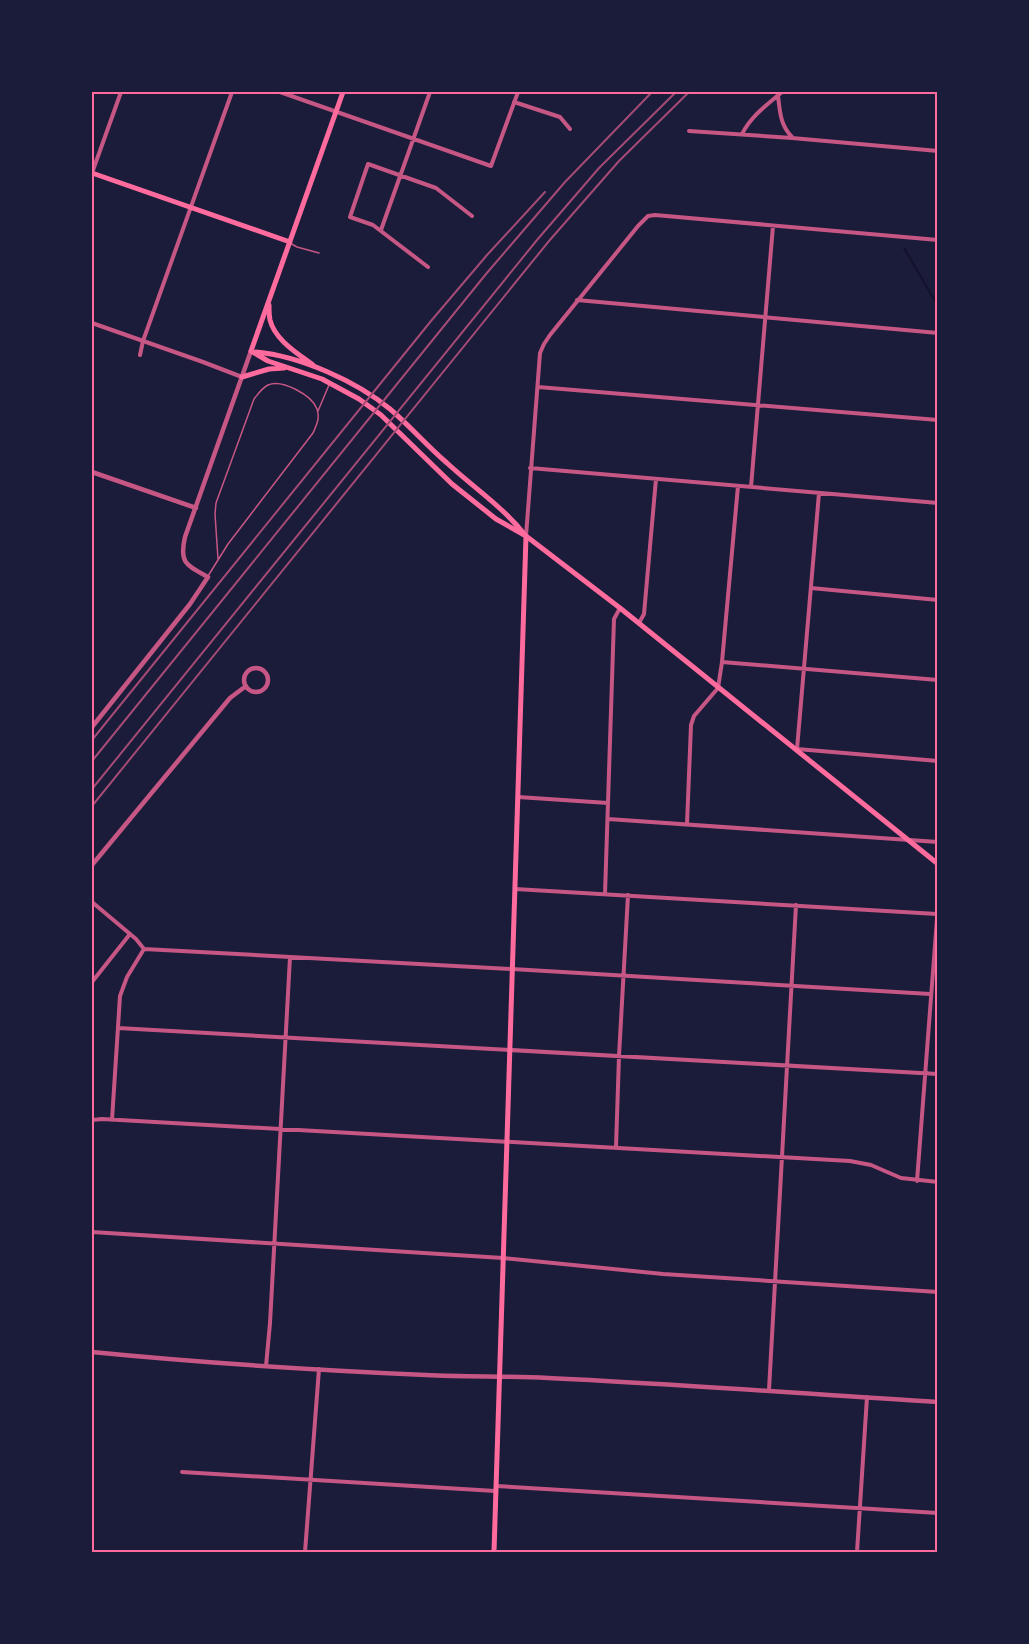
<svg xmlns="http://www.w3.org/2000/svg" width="1029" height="1644" viewBox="0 0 1029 1644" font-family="Poppins,sans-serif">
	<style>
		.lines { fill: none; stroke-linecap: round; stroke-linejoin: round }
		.stream { stroke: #12122b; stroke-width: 2 }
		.service { stroke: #c65784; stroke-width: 1.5 }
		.minor { stroke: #c65784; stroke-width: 4 }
		.tertiary { stroke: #c65784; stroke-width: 4.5 }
		.secondary { stroke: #ff6b9d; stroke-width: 5 }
		.rail { stroke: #a44b75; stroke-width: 2 }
		.neatline { fill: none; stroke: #ff6b9d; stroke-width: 2 }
	</style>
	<rect width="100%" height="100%" fill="#1b1b3a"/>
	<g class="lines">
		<path class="stream" d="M904,248L938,306"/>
		<path class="service" d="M290,243L297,247L319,253
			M318,411L329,385
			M208,576L228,544L313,433C317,424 320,418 317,409C312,395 282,379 268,385C262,388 258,394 254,399L216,503L215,514L218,559
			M646,1552H666"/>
		<path class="minor" d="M280,92L491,166L518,92
			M778,96C780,111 780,125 792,137
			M514,102L560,117L570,129
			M689,131L792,138L938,151
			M742,134C752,115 767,105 782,92
			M92,173L121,92
			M381,230L430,92
			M428,267L373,225L350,217L368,164L436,188L472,216
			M577,300L938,333
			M140,355L143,341L232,92
			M538,387L938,420
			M530,468L938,503
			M751,487L773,226
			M819,493L797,749L938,761
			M526,536L540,353L544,344L550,335L638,226L648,216L655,215L938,240
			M811,588L938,600
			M639,623L644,614L656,479
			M722,662L938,680
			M518,797L608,803
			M608,819L938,842
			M687,824L691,725L694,716L718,688L722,662L738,486
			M515,889L937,914
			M605,894L614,619L620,608
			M92,902L136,939L144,949
			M92,982L130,934
			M118,1028L938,1074
			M92,1120L102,1119L850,1161L871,1165L901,1178L938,1182
			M112,1120L120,996L127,977L144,949L512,969L930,994
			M616,1147L619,1056L628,895
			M917,1181L938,906
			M92,1232L503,1258L663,1274L938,1292
			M266,1366L270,1323L290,957
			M769,1390L796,905
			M182,1472L495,1491
			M496,1486L938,1513
			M305,1552L319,1369
			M857,1552L867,1397"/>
		<path class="tertiary" d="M92,323L203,362L242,377
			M92,472L196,508
			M244 680a12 12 0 1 1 24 0a12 12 0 1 1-24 0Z
			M92,727L190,604L208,577C186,565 179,563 185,537L251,351
			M92,865L230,698L246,686
			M92,1352C203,1363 314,1370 426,1375C467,1377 508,1376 548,1378C678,1384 808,1394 938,1402"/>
		<path class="secondary" d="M92,173L290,242
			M269,305C269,310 269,315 270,320C275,340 297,353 313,365
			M251,351L268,361L322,379L359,399L381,415L452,484L496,519L526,536L620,608L938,864
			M251,351L343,92
			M256,352C300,356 356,381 390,409C410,426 427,446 447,463C473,487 503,507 525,535
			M242,377L269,369L284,368
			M494,1552L526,536"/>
		<path class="rail" d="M92,740L431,321L487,255L545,192
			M92,761L486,274L565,182L652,92
			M92,789L537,240L599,168L676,92
			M92,806L549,241L619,161L689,92"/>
	</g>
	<rect width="1029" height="1644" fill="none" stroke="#1b1b3a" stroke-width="186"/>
	<rect x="93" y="93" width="843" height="1458" class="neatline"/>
</svg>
